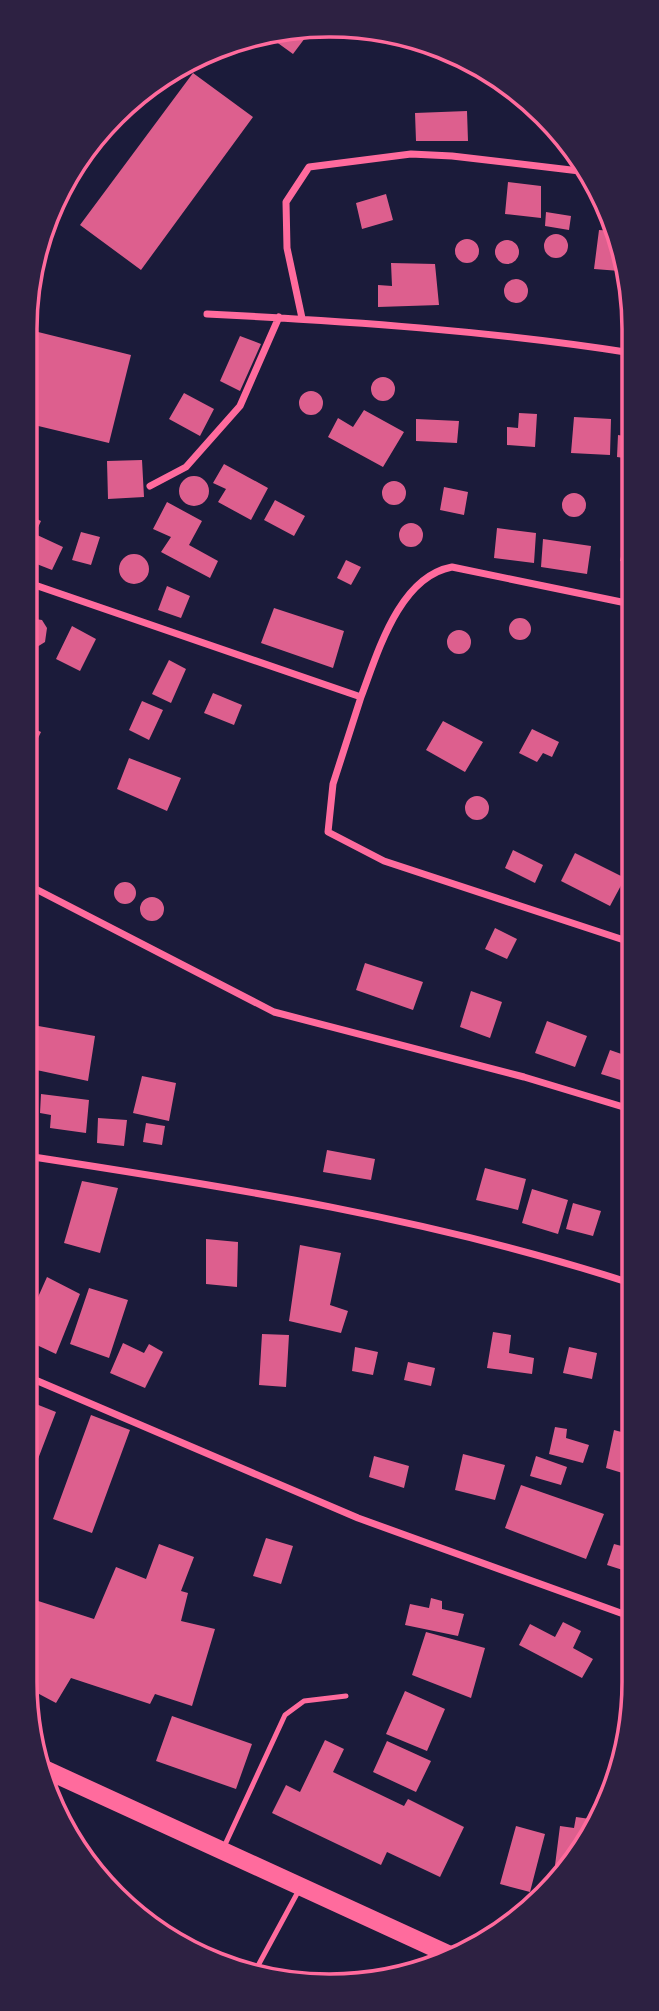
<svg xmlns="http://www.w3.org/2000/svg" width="659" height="2011" viewBox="0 0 659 2011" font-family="'Noto Sans',sans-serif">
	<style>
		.building { fill: #dd5f8e }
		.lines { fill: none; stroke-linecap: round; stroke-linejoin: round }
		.service { stroke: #ff6b9d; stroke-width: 5 }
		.minor { stroke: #ff6b9d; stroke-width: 7 }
		.primary { stroke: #ff6b9d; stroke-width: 18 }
		.rim { fill: none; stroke: #ff6b9d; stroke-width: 3.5 }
	</style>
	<rect width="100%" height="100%" fill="#1b1b3a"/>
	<path class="building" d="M270,30H311L293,54L264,33Z
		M193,73L253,117L141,270L80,225Z
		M467,111L468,141H416L415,113Z
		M508,182L541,186V218L505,214Z
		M386,194L393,220L362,229L356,203Z
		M546,212L571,216L569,230L545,226Z
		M599,230L614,231L621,254L620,271L594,269Z
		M544 246a12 12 0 1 1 24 0a12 12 0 1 1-24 0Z
		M455 251a12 12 0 1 1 24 0a12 12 0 1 1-24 0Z
		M495 252a12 12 0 1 1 24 0a12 12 0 1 1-24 0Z
		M391,263L435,264L439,305L378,307V285L392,286Z
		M504 291a12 12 0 1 1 24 0a12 12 0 1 1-24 0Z
		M30,330L131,355L109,443L30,424Z
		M240,336L261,344L240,391L220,381Z
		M371 389a12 12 0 1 1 24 0a12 12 0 1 1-24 0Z
		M299 403a12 12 0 1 1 24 0a12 12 0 1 1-24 0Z
		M184,393L214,409L200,436L169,419Z
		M364,410L404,432L383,467L328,437L338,418L353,427Z
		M519,413L537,414L535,447L507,445V427L518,428Z
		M574,417L611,419L610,455L571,453Z
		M416,419L459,421L457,443L416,441Z
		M618,435L631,437V459L617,457Z
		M142,460L144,497L108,499L107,461Z
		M224,464L268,488L251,520L218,502L226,489L213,483Z
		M179 491a15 15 0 1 1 30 0a15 15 0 1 1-30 0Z
		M382 493a12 12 0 1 1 24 0a12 12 0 1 1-24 0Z
		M444,487L468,492L464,515L440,510Z
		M562 505a12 12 0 1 1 24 0a12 12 0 1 1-24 0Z
		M275,500L305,516L294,536L264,520Z
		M167,502L202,521L189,545L218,561L210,578L161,552L171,537L153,529Z
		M29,515L41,521L35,534L63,547L52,570L29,561Z
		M629,520L631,521V563L620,561Z
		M399 535a12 12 0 1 1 24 0a12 12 0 1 1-24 0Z
		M497,528L536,533L534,563L494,558Z
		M81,532L100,537L91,565L72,560Z
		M543,539L591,546L587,574L541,567Z
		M119 569a15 15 0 1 1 30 0a15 15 0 1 1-30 0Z
		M346,560L361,567L351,585L337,578Z
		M167,586L190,596L181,618L158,610Z
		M274,608L344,631L333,668L261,643Z
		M509 629a11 11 0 1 1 22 0a11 11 0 1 1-22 0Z
		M29,618L42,620L47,628L45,642L37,647L29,646Z
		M72,626L96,639L80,671L56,659Z
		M447 642a12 12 0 1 1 24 0a12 12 0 1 1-24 0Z
		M169,660L186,669L171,703L152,694Z
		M213,693L242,705L234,725L204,713Z
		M142,701L163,710L149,740L129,730Z
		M443,721L483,742L465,772L426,750Z
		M29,726L41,732L28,759V743Z
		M532,729L559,742L552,757L543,753L537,762L519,753Z
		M129,758L181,778L167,811L117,789Z
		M465 808a12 12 0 1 1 24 0a12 12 0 1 1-24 0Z
		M513,850L543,865L535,883L505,868Z
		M575,853L625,878L610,906L561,881Z
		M114 893a11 11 0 1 1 22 0a11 11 0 1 1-22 0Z
		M140 909a12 12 0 1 1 24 0a12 12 0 1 1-24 0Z
		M495,928L517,939L507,959L485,949Z
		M365,963L423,982L413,1010L356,990Z
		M471,991L502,1002L490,1038L460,1027Z
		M547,1021L587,1036L575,1067L535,1053Z
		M27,1024L95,1036L88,1081L27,1068Z
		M610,1050L630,1057V1083L601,1074Z
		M142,1076L176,1083L169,1121L133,1113Z
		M41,1094L89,1100L86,1133L50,1128L51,1115L40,1113Z
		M98,1118L127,1120L124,1146L97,1143Z
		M146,1123L165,1126L162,1145L143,1142Z
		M327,1150L375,1159L371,1180L323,1172Z
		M485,1168L526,1179L518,1210L476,1200Z
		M82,1181L118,1188L100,1253L64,1243Z
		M532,1189L568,1200L558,1234L522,1223Z
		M573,1203L601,1211L593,1236L566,1229Z
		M206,1239L238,1242L237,1287L206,1284Z
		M300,1245L341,1253L330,1305L348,1311L341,1333L289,1321Z
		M47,1277L80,1294L56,1354L26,1340V1324Z
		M89,1288L128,1300L109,1358L70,1344Z
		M493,1332L511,1335L509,1353L534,1358L532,1374L487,1368Z
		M262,1334L289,1335L286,1387L259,1385Z
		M123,1343L144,1353L149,1344L163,1352L145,1388L110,1373Z
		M355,1347L378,1352L373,1375L352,1371Z
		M569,1347L597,1353L592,1379L563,1373Z
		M408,1362L435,1368L431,1386L404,1380Z
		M26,1400L56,1412L28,1485L25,1484Z
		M91,1415L130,1430L92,1533L53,1519Z
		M555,1427L567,1429L566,1438L589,1445L583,1463L549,1454Z
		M614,1430L629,1434V1475L606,1468Z
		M463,1454L505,1465L495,1500L455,1490Z
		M374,1456L409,1466L404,1488L369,1477Z
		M536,1456L567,1467L561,1485L530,1476Z
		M521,1485L604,1514L586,1559L505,1528Z
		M266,1538L293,1546L281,1584L253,1576Z
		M159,1544L194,1557L181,1591L188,1593L181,1621L215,1629L192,1706L155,1694L150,1704L71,1678L56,1703L26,1687L25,1613L32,1599L94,1619L116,1567L146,1579Z
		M614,1544L629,1548V1572L607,1565Z
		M431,1598L442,1601V1609L464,1614L458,1636L405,1625L410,1604L429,1608Z
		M563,1622L581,1631L573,1648L593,1659L582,1678L519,1645L530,1624L555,1637Z
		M426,1632L485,1648L471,1698L412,1675Z
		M405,1691L445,1709L427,1751L386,1734Z
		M172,1716L252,1744L236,1789L156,1761Z
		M325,1740L344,1749L333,1772L404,1806L408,1799L464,1827L440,1877L387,1852L381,1865L272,1813L286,1785L300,1792Z
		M387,1741L431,1761L416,1792L373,1772Z
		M591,1811L599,1812L583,1851L553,1881L560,1826L574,1828L576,1817L590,1819Z
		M516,1826L545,1834L530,1892L500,1884Z"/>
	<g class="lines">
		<path class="service" d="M223,1849L285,1715L304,1701L346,1696
			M254,1973L299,1890"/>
		<path class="minor" d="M207,314C349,321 491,331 632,353
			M302,318L287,248L286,202L309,167L411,154L452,156L588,172
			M150,486L186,467L240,406L279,317
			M29,583L361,697L333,784L328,832L384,861L630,942
			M361,697C378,652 399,577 452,567L631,604
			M28,885L274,1012L524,1077L630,1109
			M27,1156C229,1187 435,1219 630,1283
			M26,1376L358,1518L629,1616"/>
		<path class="primary" d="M42,1768L452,1956"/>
	</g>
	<path d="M0 0H659V2011H0ZM329 37H330A292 292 0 0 1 622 329V1682A292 292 0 0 1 330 1974H329A292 292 0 0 1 37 1682V329A292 292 0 0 1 329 37Z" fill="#2d2142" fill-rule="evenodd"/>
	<path class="rim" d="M329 37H330A292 292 0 0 1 622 329V1682A292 292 0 0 1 330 1974H329A292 292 0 0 1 37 1682V329A292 292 0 0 1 329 37Z"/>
</svg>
